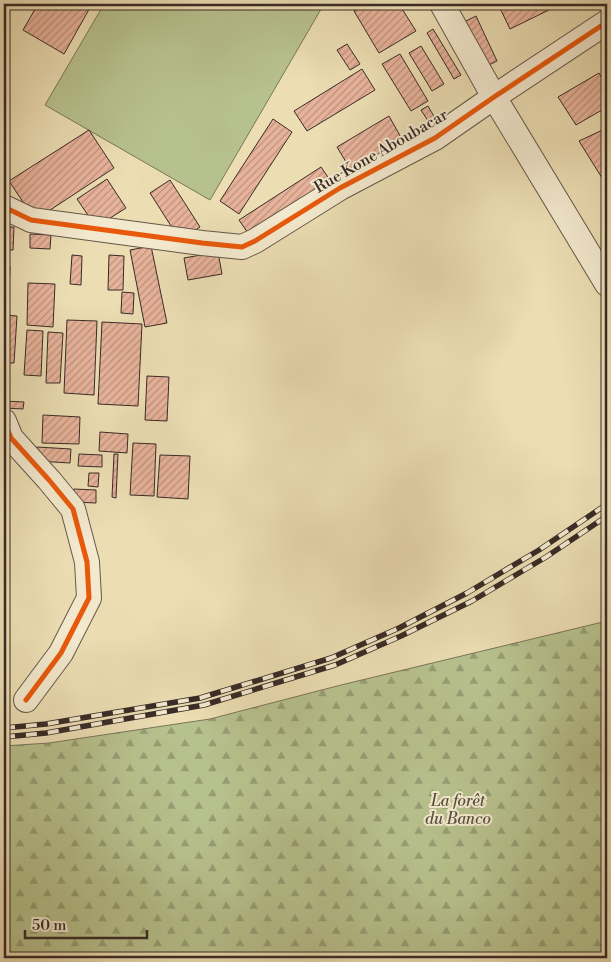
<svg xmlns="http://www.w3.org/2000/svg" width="611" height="962" viewBox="0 0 611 962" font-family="'Libre Bodoni',serif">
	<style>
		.forest { fill: url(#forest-firs); stroke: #78765a }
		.pitch { fill: #b7c18d; stroke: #78765a }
		.building { fill: url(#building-hatch); stroke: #382b26 }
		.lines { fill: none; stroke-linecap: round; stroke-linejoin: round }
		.minor-casing { stroke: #655849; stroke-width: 26 }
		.minor { stroke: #f3e9ce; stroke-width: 24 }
		.rail-casing { stroke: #382b26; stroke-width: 5.5 }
		.rail { stroke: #f3e9ce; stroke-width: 4; stroke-dasharray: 11; stroke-linecap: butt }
		.cycleway-casing { stroke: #f3e9ce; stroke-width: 8 }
		.cycleway { stroke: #e8590c; stroke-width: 5 }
		.labels { text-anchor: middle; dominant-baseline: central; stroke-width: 4; stroke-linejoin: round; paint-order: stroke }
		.street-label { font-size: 16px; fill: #382b26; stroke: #f3e9ce }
		.park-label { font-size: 16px; font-style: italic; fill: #585040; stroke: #f3e9ce }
	</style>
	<defs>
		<pattern id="forest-firs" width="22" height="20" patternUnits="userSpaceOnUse" patternTransform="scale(1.25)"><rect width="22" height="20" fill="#b7c18d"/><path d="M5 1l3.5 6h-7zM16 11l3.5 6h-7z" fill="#969d73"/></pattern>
		<pattern id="building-hatch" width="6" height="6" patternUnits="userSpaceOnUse" patternTransform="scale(1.25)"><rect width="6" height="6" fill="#e8b39b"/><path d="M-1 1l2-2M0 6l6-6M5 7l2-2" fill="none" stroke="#bd927e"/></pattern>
	</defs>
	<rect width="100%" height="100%" fill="#ecddb3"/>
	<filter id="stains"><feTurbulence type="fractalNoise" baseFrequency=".004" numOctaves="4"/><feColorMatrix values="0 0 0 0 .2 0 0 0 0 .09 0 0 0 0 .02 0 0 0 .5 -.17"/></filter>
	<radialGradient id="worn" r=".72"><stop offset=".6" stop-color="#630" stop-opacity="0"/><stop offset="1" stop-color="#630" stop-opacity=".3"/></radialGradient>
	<path class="forest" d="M607,621V958H4V746L49,743L210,719L341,685Z"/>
	<path class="pitch" d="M104,4H324L210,200L45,105Z"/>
	<path class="building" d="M38,4H92L64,54L23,30Z
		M366,4H399L416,31L379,53L354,11Z
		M498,4H546L549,10L510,29Z
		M476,16L497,61L485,67L464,22Z
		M433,29L461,75L454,79L427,33Z
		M347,44L360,64L350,70L337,50Z
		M421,46L444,84L432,91L409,53Z
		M400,54L428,101L411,111L382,64Z
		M362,69L375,90L307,131L294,111Z
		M599,73L607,87V107L576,125L558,97Z
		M428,106L436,120L430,124L421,110Z
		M389,116L403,141L352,172L337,147Z
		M273,119L292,132L239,214L220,201Z
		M607,128V186L579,141Z
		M89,130L114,168L35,220L9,181Z
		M321,167L334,186L252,239L239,220Z
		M107,179L126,208L96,227L77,199Z
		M170,180L200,227L180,240L150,193Z
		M4,227H14L13,250H4Z
		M30,234L51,235L50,249L30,248Z
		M151,246L167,323L145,327L130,250Z
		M218,252L222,274L188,280L184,258Z
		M72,255L82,256L81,285L70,284Z
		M109,255L124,256L123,290H108Z
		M4,266L10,267L8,309H4Z
		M28,283L55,284L53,327L27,325Z
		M122,292L134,293L133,314L121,313Z
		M4,315L17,316L14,363H4Z
		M67,320L97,321L94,395L64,393Z
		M102,322L142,324L138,406L98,404Z
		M27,330L43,331L41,376L24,375Z
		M48,332L63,333L60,383H46Z
		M147,376L169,377L167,421L145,420Z
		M4,401L24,402L23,409L4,408Z
		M43,415L80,417L79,444L42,443Z
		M100,432L128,434L127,453L99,451Z
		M133,443L156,444L154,496L130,495Z
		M37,447L71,449L70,463L37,461Z
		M79,454L102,455V467L78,466Z
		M114,454H118L116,498L112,497Z
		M160,455L190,456L188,499L157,497Z
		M89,473H99L98,487L88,486Z
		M74,489L96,490V503L74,502Z"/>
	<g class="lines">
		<g class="minor-casing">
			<path id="minor" d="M442,4L494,97L607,284
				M4,207L31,220L202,243L242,247L255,241L340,188L435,138L494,97L607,22
				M4,421L11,438L49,480L73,509L87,562L89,598L61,653L26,700"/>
		</g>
		<use href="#minor" class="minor"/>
		<g class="rail-casing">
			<path id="rail" d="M4,728L46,724L200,698L331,658L399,628L467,593L539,550L607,504
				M4,737L46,733L204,705L335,665L401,636L472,601L546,557L607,516"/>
		</g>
		<use href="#rail" class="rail"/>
		<g class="cycleway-casing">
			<path id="cycleway" d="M4,207L31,220L202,243L242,247L255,241L340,188L435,138L494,97L607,22
				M4,421L11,438L49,480L73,509L87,562L89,598L61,653L26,700"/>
		</g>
		<use href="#cycleway" class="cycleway"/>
	</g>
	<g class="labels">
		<g class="street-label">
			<text transform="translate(381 151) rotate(-30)">Rue Kone Aboubacar</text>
		</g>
		<g class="park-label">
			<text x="458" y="801">La forêt<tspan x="458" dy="18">du Banco</tspan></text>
		</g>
	</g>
	<rect width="611" height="962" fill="none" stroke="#ecddb3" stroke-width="20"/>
	<rect x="5" y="5" width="601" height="952" fill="none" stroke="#382b26" stroke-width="2.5"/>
	<rect x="10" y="10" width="591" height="942" fill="none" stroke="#382b26"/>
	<path d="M25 930v8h122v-8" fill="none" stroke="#382b26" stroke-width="2.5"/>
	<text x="32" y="930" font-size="15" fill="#382b26" stroke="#f3e9ce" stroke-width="4" paint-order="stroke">50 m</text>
	<rect width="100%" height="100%" filter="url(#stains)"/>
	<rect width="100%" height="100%" fill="url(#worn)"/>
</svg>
